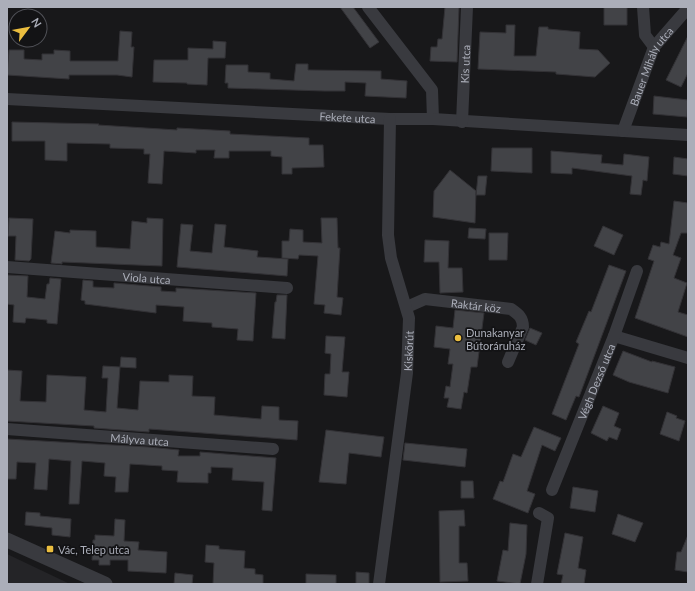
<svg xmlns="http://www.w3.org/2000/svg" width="695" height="591" viewBox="0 0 695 591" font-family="Lato,sans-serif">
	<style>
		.built { fill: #242427 }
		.building { fill: #424347; stroke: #333236 }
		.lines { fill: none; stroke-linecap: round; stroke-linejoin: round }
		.minor { stroke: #393a3f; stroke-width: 12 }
		.tertiary { stroke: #393a3f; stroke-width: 15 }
		.poi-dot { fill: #ebbe3f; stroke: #131315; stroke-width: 1.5 }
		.labels { text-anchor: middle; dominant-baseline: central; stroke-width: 3.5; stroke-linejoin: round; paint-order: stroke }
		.street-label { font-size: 11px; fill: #abaeb9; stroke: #131315 }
		.poi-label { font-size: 11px; fill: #abaeb9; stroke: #131315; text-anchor: start }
	</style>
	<rect width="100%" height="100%" fill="#18181a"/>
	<path class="built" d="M7,554L70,584H7Z"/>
	<path class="building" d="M340,7H353L379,42L370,48Z
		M445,7H459L457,62L430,61L431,47H437L438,39H442Z
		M604,7H627V25H604Z
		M506,25H515L514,56H536L539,27H548V29L580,32L579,49L598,50L610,63L595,77L556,74V72L478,69L480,32L506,33Z
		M120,31L132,32L131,47H134L132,77L117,75H69V79L7,75L9,50H24V59L42,60V54H54V50L70,51V61H118Z
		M688,36V73L681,87L666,80Z
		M213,41L226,42L225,58H208L207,85L187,84V83L153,82L154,60H188V48L213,49Z
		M296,64H308V70L381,71V79L407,81L406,98L365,96L366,83L345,82V91H324L228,88V83H225L226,65H248V72L270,73V79L294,81Z
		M654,96L688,100L687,117L653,114Z
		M12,122L99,124L98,125L177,130V128L230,131V134L309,138V145H323L324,167L292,168V174H282V157L271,156V151H229V158H214L215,150H196V153L164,151L162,184L148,183L150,154H144V149L110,148V144L67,143V161L45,160V141H12Z
		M492,148H532V173L491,171Z
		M551,151L602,155L601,163L623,165L624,154L649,157L647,181L643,180L641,195L630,194L632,176L572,168V174L551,173Z
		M674,157L688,159V176L673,174Z
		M450,170L476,191L475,223L433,217L434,191Z
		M478,176H487L485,195H476Z
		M674,201L688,203V233H681L673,255L681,258L674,278L687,283L678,312L688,315V337L635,318L654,261L648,259L653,245L660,247L661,242L669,244Z
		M9,218L33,219L31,259L29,261L15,260L16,236H8Z
		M147,218L163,219L162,266L62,262V264L51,263L55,231L70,233V230L96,231V247L130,249L132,221L147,223Z
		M321,218H337L338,248H340L337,297L343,298L341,315L324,313L325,305L314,304L318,256L299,255L298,259L282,258V241H289L290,229L303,230V242L322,243Z
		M181,224L193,225L190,251L212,253L215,224L226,225L224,247L258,251L257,257L288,259L287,276L177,267Z
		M603,226L623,235L614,255L594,246Z
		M469,228L486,229L485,239L468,238Z
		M489,233H508L507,260H489Z
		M425,240L449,241L448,268H462L463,292L440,293L439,262H424Z
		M609,265L626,271L579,397L576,396L566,420L552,414L579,344L576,342L589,311L591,312Z
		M7,275L28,276L27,297L45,299L47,284H49L50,278L61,279L57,324L47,323V320L26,318L25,323L13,322L14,305L7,304Z
		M83,280L93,281V287L114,288V283L161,287V291L176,292V288L256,293L253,341L237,340L238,329L212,327V323L183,321L184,307L156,305V313L85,304V301L81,300Z
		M277,295H287L285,339L272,338L275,302H276Z
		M455,310L484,313L477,367H471L467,393L464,392L461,409L447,407L449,398H444L446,386L450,387L453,364H448L450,349L434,347L436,326L453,328Z
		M530,328L542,333L536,345L525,340Z
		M326,336L345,337L342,372H349L347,397L324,395L325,374H330L331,354L325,353Z
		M623,351L652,362V361L675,367L668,393L629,382L613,375Z
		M121,357L136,358V368L120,367Z
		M103,366L120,367L117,408L138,410L140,381L169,382V375L193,376L192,396L215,397L214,415L261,419L262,406L279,407V420L298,421L297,440L149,429V432L94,428V426L7,421V370L22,371L20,401L46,402L47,375L86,377L84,410L106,412L108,378H102Z
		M603,406L619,413L614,426L621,429L617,440L609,437L607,441L591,433Z
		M667,412L677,416L676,418L685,421L679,441L660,434Z
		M534,427L561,438L555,451L542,445L527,491L535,494L528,513L493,499L500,481L503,482L513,454L521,457Z
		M326,430L384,437L381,457L349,453L346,484L319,482Z
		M7,439L148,447L179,450L178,456H200V452L276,458L272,511L262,510L264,482L232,480L233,468L211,467V473H208V483L177,482L178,471L162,470V466L130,464L128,492H115L116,477L104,476L105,463L82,461L79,504H69L71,461L49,459L47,490L34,489L36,463L17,462L16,479H7Z
		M405,443L467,449L465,467L403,460Z
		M461,481H473L474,498H461Z
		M573,487L598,491L595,512L570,508Z
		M464,510L465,526H459V563H467L468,581L440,582L439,511Z
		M26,512L40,513V516L71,519L70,537L52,535V528L25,525Z
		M618,514L643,523L635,542L612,534Z
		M115,519L125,520L124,541L139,542L138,550L167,552L166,573L128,571V560H110V565H99V560H92L93,540H95V535L114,536Z
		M510,523L527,525L526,554L520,584L497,581L503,550L508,551Z
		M565,533L583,537L578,568L586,570L584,584H561L563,575L557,574Z
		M688,535V572L675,570L677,552H681Z
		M206,545L219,546V549L245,551L244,568L255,569V574L263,575V584H213L214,563L205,562Z
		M356,572L369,573V584H356Z
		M175,573L193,575L192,584H174Z
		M306,574L336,575V584H306Z"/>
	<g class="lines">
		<g class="minor">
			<path d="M368,7L432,90L433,119"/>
			<path d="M643,7L645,35L654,47"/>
			<path id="s1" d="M7,99L390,119H433L688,135"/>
			<path id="s2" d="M462,122L467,7"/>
			<path id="s3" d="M623,131L654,47L688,8"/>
			<path id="s4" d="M7,267L287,288"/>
			<path id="s5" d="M407,307L425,299L511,309C518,314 523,317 523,327L508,362"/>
			<path d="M614,336L688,358"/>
			<path id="s6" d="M7,429L273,449"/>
			<path id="s7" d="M552,490L614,336L637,271"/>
			<path id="s8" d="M379,584L407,373L409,318L391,258L388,235L390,119"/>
			<path d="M537,584L548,518L539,513"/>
		</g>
		<path class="tertiary" d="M7,540L105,584"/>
	</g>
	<g class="poi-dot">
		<circle cx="458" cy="338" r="4"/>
		<rect x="46" y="545" width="8" height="8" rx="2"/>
	</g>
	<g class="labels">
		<g class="street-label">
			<text stroke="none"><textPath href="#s2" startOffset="58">Kis utca</textPath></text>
			<text stroke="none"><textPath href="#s3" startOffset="71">Bauer Mihály utca</textPath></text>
			<text stroke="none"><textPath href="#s1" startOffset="341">Fekete utca</textPath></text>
			<text stroke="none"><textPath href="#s4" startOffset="140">Viola utca</textPath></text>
			<text stroke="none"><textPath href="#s5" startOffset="71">Raktár köz</textPath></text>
			<text stroke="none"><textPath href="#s8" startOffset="235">Kiskörút</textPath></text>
			<text stroke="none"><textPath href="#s7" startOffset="117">Végh Dezső utca</textPath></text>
			<text stroke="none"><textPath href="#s6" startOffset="133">Mályva utca</textPath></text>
		</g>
		<g class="poi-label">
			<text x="466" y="332">Dunakanyar<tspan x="466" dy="13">Bútoráruház</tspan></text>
			<text x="58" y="549">Vác, Telep utca</text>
		</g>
	</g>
	<rect width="695" height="591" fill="none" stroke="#abaeb9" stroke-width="16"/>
	<g transform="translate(28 28) rotate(58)"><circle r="19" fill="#131315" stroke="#505157"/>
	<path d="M0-3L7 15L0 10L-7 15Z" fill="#ebbe3f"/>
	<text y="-6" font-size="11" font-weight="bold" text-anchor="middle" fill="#abaeb9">N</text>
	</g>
</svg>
